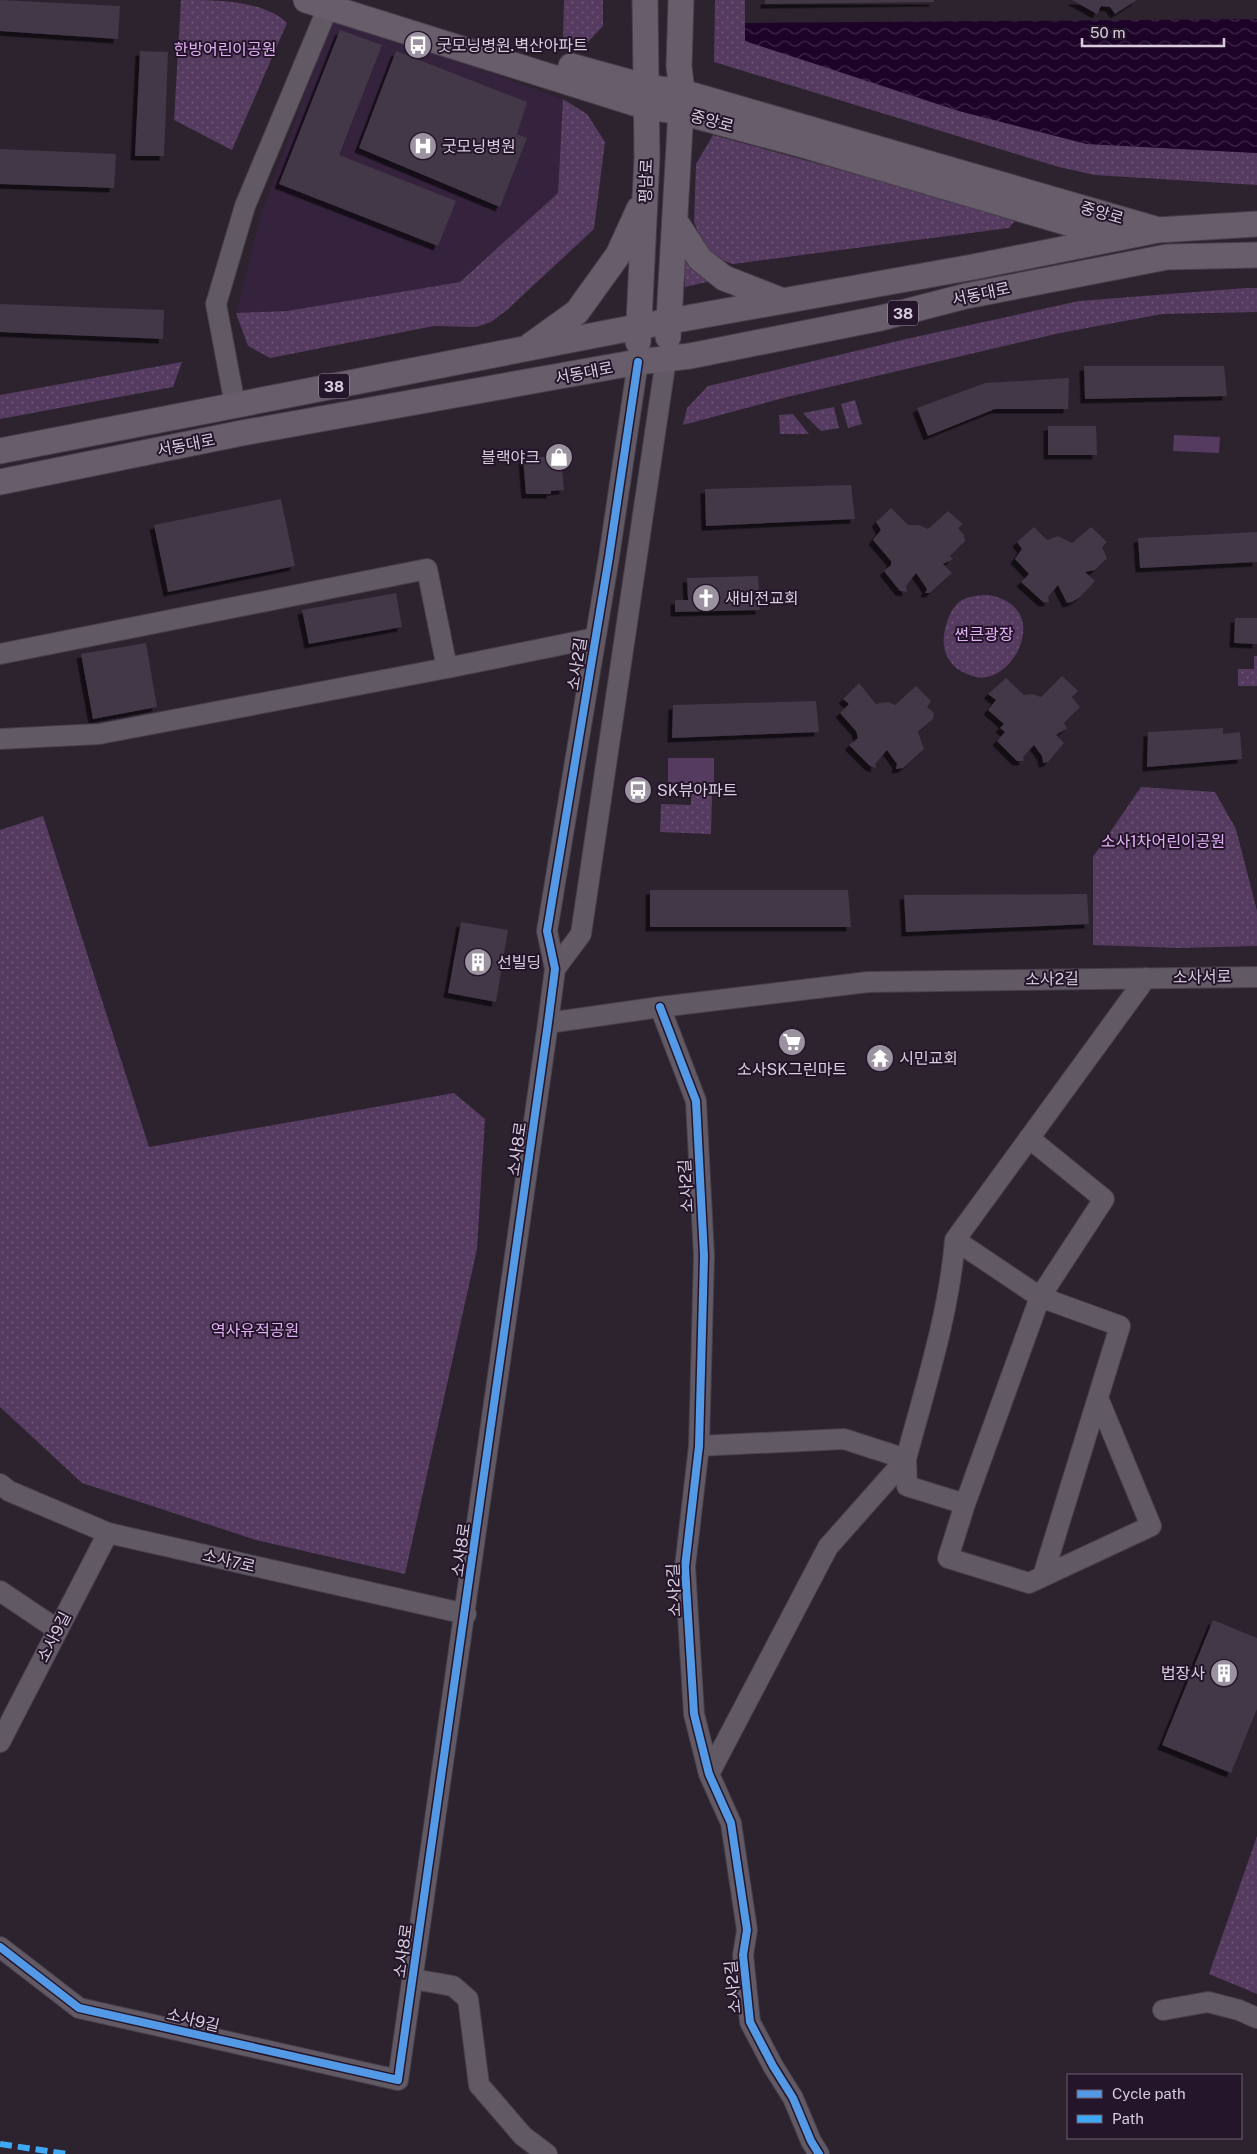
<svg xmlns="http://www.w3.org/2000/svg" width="1257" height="2154" viewBox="0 0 1257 2154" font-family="'Public Sans','Noto Sans KR',sans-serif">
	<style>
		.built { fill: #35223c }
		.grass { fill: url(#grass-dots) }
		.pitch { fill: #553b5f }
		.water { fill: url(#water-waves) }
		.building { fill: #433747; filter: url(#shadow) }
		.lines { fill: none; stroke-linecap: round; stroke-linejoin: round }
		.minor-casing { stroke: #473f4a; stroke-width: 22 }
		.major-casing { stroke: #473f4a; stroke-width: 27 }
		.minor { stroke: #615964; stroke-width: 20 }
		.major { stroke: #685e6b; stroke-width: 25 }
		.quiet { stroke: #3fa9f5; stroke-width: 6; stroke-dasharray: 12 6; stroke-linecap: butt }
		.cycleway-casing { stroke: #24152a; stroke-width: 11 }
		.cycleway { stroke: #5399e6; stroke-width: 8 }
		.labels { text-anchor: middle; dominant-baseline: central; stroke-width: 4; stroke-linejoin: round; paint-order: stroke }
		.shield { fill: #24152a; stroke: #a196a7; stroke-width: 1 }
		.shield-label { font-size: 15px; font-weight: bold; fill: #d7cddc }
		.poi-label { font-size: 16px; fill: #d7cddc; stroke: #24152a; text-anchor: start }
		.park-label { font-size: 16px; fill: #e1b0f5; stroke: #24152a }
		.street-label { font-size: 16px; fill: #d7cddc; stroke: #24152a }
	</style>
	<defs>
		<pattern id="grass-dots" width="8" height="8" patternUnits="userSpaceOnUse" patternTransform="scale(1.25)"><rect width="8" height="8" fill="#553b5f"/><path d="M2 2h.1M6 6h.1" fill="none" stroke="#6d5675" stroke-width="1.8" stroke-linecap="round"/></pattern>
		<pattern id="water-waves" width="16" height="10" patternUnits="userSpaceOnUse" patternTransform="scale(1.25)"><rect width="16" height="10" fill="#1e0329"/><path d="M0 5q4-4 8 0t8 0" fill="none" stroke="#3e2747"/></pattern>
		<filter id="shadow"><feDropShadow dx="-4.5" dy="4.5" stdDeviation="0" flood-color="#0009"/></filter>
	</defs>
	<rect width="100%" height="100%" fill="#2c232f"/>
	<path class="built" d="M333,17L563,99L558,193L460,282L287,311L236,313L261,214Z"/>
	<path class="grass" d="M181,0C215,0 264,0 287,23L232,150L174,120Z
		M564,0H603V26L588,42L563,38Z
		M715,0H745V41L959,111L1087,144L1257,153V185L1095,175L1059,167L714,62Z
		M563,99L587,114L605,142L594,229L507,310L491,322L476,327L434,326L270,358L248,346L236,313L287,311L460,282L558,193Z
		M713,135L1017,218L1009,228L733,264L716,258L704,245L694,222L696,164Z
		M684,245L724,278L685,287Z
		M1246,288H1257V312L1162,314L1060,333L787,397L683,425L687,408L708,386L906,339L1079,301Z
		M182,362L173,387L0,419V395Z
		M855,400L862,424L848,428L841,404Z
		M834,407L839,428L821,431L803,413Z
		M793,414L809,434H780L779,415Z
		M988,595C1054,606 1014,685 976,677C947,670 938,648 947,622C950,613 954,605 962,600C970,596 979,595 988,595Z
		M1254,656H1257V686H1238V669H1254Z
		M1141,787L1215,792L1236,829L1257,911V946L1179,948L1093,945V857Z
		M691,792H712L711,834L660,832L661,804L691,805Z
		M43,816L149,1147L454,1093L485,1119L477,1249L405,1574L256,1540L82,1483L0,1407V830Z
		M1257,1836V1994L1209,1974Z"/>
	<path class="pitch" d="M1174,435L1220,437L1219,453L1173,451Z
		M668,758H714V783H668Z"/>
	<path class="water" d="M1257,19V153L1087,144L959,111L745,41V23Z"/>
	<path class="building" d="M0,0L120,6L118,39L0,31Z
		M765,0H934V2L765,4Z
		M1072,0H1137L1115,14L1110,7L1101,6L1097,14Z
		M340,30L382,45L339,155L456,201L438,246L279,184Z
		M140,51L168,52L164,156H135Z
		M396,51L527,102L517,134L527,138L500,207L359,148Z
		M0,149L116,154L114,188L0,184Z
		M0,304L164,310L163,339L0,332Z
		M1084,366H1224L1227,396L1085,399Z
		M1069,378L1068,409H995L928,436L917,408L985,383Z
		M1048,426H1096L1097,455H1048Z
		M561,455L564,490L551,491V494H526L523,459Z
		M851,485L855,519L706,526L705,489Z
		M281,499L295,566L168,592L154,525Z
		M891,508L908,525H919L928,529L948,511L963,524L958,528L964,535L965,541L950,556L953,559L943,564L952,573L930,593H925L927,589L916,573L906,586L907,592L900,591L884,571L891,565V561L873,540L881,530L876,522Z
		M1034,527L1047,540L1058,536L1072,543L1091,527L1107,542L1102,547L1107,558L1095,570L1085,572L1095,581L1080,597L1072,602L1067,603L1058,585L1048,597L1049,602H1043L1021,582L1029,574L1015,559L1022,549L1017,542Z
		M1257,532V562L1140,568L1138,538Z
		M758,576L760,610L675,612V600H688L687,578Z
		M396,593L402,627L309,644L302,610Z
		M1235,618H1257V644L1234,643Z
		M146,643L157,707L93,719L81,654Z
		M1062,676L1078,691L1072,697L1080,707L1064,723L1067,728L1056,735L1064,743L1048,762L1043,763L1042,756L1034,745L1023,757L1024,761H1017L997,741L1005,732L1000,728L1004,724L988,710L996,700L988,694L1006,678L1024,695L1032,694L1041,697Z
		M859,683L876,704L888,702L895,705L916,686L931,701L927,707L934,713L933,719L918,732L924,749L903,768L896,769L897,764L887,750L875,764L876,768L870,766L849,745L858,738L856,731L840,713L849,704L843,699Z
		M816,701L819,732L672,738L673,705Z
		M1223,728V734L1240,732L1242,759L1147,767L1148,732Z
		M650,890H848L851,927H650Z
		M1087,894L1089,924L906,932L904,895Z
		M461,922L508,930L496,1002L448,993Z
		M1213,1620L1257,1638V1709L1231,1773L1162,1745Z"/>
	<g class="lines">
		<g class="minor-casing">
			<path id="minor" d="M235,405L216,304L245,206L331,0
				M0,654L427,569L447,668
				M0,739L99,734L447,668L595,638
				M555,969L581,934L666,359
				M660,1007L696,1101L704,1256L699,1446L685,1567L694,1714L709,1774L731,1823L747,1930L743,1955L750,2022L773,2066L793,2098L811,2141L819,2154
				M548,1023L660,1007L868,982L1257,977
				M955,1240L1040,1297L1120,1326L1043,1576
				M699,1446L844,1439L906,1459C925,1388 949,1314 955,1240L1146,978
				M906,1459L907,1486L965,1504L948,1558L1029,1583L1151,1526L1098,1398
				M0,1484L9,1491L108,1533L466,1614
				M965,1504L1040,1297L1104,1199L1029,1138
				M0,1591L58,1630
				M0,1742L108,1533
				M709,1774L828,1547L906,1459
				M0,1947L79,2008L398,2080L548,1023L555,969L547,931L609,557L638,362
				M413,1979L453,1986L468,1999L479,2085L523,2136L547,2154
				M1163,2010L1208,2002L1239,2010L1257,2018"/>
		</g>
		<g class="major-casing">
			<path id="major" d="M306,0L647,107L681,112L803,145L1116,237
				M571,66L647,87L682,92L1155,229
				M675,221L700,259L724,278L783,301
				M668,337L682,92L679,66L681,0
				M638,342L647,158L645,0
				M531,345L577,312L618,255L639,209
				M0,451L637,327L973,267L1158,230L1257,224
				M0,482L242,433L638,362L690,356L881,318L966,296L1167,257L1257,255"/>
		</g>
		<use href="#minor" class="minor"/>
		<use href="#major" class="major"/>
		<path class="quiet" d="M0,2144L67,2154"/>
		<g class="cycleway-casing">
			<path id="cycleway" d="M660,1007L696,1101L704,1256L699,1446L685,1567L694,1714L709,1774L731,1823L747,1930L743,1955L750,2022L773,2066L793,2098L811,2141L819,2154
				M0,1947L79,2008L398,2080L548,1023L555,969L547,931L609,557L638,362"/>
		</g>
		<use href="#cycleway" class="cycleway"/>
	</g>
	<defs>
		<g id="bus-disc" transform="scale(1.4375)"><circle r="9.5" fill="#9b929f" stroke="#24152a"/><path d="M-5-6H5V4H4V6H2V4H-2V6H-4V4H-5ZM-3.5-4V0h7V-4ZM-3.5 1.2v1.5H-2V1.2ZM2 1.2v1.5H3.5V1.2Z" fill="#fff"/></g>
		<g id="hospital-disc" transform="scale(1.4375)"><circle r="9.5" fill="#9b929f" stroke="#24152a"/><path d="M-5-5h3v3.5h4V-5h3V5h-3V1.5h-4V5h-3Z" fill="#fff"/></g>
		<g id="shop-disc" transform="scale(1.4375)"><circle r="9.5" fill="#9b929f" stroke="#24152a"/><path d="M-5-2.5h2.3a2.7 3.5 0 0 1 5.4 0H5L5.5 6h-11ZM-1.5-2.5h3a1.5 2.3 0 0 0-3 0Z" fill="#fff"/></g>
		<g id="church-disc" transform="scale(1.4375)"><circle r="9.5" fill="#9b929f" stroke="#24152a"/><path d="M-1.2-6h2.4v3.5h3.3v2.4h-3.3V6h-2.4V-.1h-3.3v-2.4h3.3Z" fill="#fff"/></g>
		<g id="building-disc" transform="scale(1.4375)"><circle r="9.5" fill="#9b929f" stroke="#24152a"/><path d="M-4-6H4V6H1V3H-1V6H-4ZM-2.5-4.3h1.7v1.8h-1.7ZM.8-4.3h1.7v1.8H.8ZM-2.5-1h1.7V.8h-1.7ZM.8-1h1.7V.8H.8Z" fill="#fff"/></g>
		<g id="supermarket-disc" transform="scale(1.4375)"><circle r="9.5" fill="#9b929f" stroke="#24152a"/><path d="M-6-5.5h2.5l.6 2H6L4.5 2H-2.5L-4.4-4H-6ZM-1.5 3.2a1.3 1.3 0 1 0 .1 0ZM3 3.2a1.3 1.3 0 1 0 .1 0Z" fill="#fff"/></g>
		<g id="temple-disc" transform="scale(1.4375)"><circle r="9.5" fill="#9b929f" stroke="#24152a"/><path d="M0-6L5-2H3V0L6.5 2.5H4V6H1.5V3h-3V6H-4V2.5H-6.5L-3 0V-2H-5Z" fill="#fff"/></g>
	</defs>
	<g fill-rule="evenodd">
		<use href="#bus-disc" x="418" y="45"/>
		<use href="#hospital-disc" x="423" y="146"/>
		<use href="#shop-disc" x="559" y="457"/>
		<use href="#church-disc" x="706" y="598"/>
		<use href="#bus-disc" x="638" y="790"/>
		<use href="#building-disc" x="478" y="962"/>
		<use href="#supermarket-disc" x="792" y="1042"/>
		<use href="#temple-disc" x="880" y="1058"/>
		<use href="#building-disc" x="1224" y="1673"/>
	</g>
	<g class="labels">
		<g class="shield">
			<rect x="888" y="300.5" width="30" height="25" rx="4"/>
			<rect x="319" y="373.5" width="30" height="25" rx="4"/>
		</g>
		<g class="shield-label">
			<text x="903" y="313">38</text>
			<text x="334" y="386">38</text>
		</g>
		<g class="poi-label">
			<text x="437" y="45">굿모닝병원.벽산아파트</text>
			<text x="442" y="146">굿모닝병원</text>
			<text x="540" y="457" text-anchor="end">블랙야크</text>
			<text x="725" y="598">새비전교회</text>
			<text x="657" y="790">SK뷰아파트</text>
			<text x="497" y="962">선빌딩</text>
			<text x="899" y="1058">시민교회</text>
			<text x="792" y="1069" text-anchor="middle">소사SK그린마트</text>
			<text x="1205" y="1673" text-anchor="end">법장사</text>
		</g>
		<g class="park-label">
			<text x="225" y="49">한방어린이공원</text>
			<text x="984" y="634">썬큰광장</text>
			<text x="1163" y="841">소사1차어린이공원</text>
			<text x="255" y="1330">역사유적공원</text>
		</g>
		<g class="street-label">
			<text transform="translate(712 121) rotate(15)">중앙로</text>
			<text transform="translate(646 181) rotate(-88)">평남로</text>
			<text transform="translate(1102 213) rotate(16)">중앙로</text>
			<text transform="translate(981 294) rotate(-12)">서동대로</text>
			<text transform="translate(584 373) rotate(-11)">서동대로</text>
			<text transform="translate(186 445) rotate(-11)">서동대로</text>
			<text transform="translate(577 664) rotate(-81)">소사2길</text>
			<text transform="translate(1202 977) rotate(-1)">소사서로</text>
			<text transform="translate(1052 979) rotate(-1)">소사2길</text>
			<text transform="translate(517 1149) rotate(-82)">소사8로</text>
			<text transform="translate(686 1186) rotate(-93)">소사2길</text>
			<text transform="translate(461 1550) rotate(-82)">소사8로</text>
			<text transform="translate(229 1561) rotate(13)">소사7로</text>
			<text transform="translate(674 1590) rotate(-92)">소사2길</text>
			<text transform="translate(54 1637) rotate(-63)">소사9길</text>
			<text transform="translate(403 1951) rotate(-82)">소사8로</text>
			<text transform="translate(733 1987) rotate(-95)">소사2길</text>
			<text transform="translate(193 2020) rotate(13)">소사9길</text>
		</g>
	</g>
	<rect x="1067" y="2074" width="175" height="65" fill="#24152a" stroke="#6c5f71"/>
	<rect x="1077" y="2090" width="25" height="8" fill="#5399e6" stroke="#6c5f71"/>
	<text x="1112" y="2099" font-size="15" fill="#d7cddc">Cycle path</text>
	<rect x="1077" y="2115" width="25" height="8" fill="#3fa9f5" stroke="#6c5f71"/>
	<text x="1112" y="2124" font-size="15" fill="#d7cddc">Path</text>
	<path d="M1082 38v8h142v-8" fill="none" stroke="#d7cddc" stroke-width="2.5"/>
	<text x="1090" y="38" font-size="15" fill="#d7cddc" stroke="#24152a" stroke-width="4" paint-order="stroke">50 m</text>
</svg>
